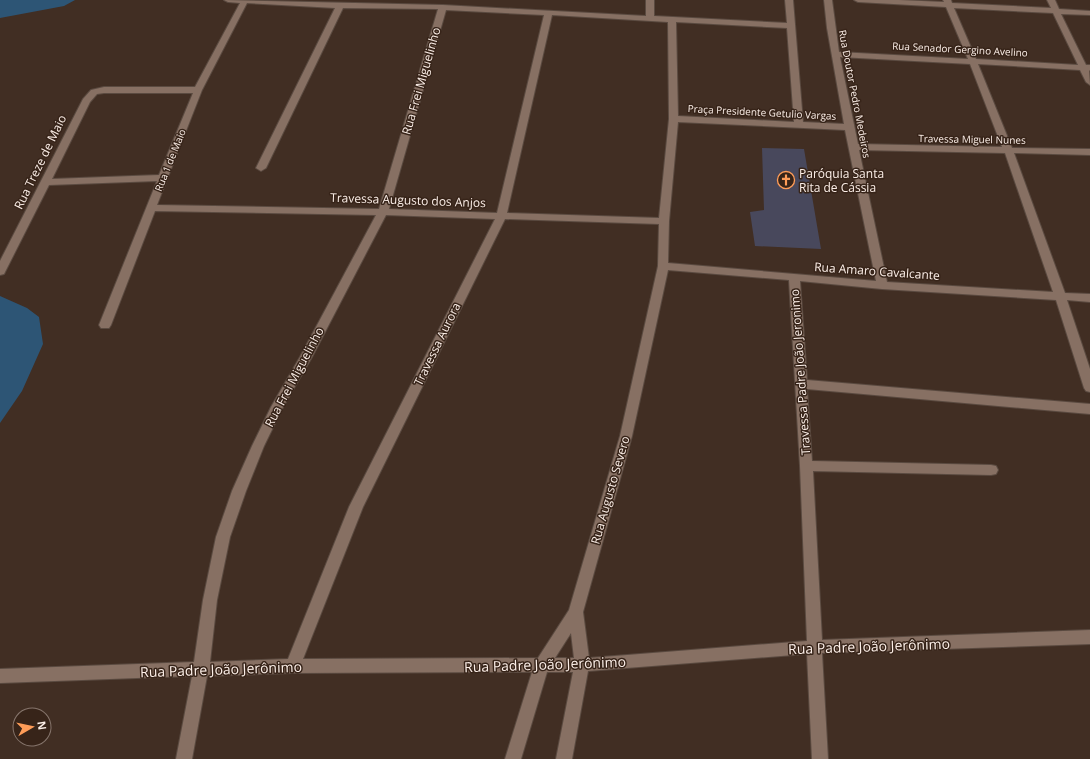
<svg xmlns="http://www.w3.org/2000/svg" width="1090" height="759" viewBox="0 0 1090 759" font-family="'Open Sans',sans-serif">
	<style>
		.water { fill: #2d5575 }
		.building { fill: #48485c }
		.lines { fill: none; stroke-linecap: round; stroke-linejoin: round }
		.minor-casing { stroke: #5a4a40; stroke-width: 2 }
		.minor { fill: #877063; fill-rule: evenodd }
		.labels { text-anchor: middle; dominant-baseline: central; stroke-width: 3; stroke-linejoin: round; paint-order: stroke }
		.far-street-label { font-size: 10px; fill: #fcefe8; stroke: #372419 }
		.street-label { font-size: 12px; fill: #fcefe8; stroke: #372419 }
		.poi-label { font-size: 12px; fill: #fcefe8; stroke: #372419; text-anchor: start }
		.near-street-label { font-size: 14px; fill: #fcefe8; stroke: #372419 }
	</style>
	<rect width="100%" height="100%" fill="#412e23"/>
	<path class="water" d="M0,0H75L64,6L0,18Z
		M0,296L27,308L39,317L43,344L22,391L0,423Z"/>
	<path class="building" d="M762,148L804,149L821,249L755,246L750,212L764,210Z"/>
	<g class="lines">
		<g class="minor-casing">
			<path id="minor" d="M224,0L443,5L646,16V0H654V16L787,23L785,0H793L803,122L844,124L827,28L824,0H832L839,52L968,59L946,7L858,2L854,0H899L944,2L943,0H951L952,3L1051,8L1047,0H1055L1059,9L1090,11V15L1061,14L1086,65H1090V71L1089,70L1090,85L1086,82L1080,70L978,64L1012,148L1090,149V155L1014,153L1065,293L1090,294V302L1067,300L1090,369V392L1086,391L1084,388L1056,300L882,289L800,281L807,380L1090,404V414L807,389L812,461L991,465L996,466L998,470L996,474L991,475L813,471L822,640L1090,630V644L822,653L828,759H812L807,654L588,671L572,759H556L573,672H547L521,759H505L532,672L293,673L207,676L192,759H176L192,676L0,683V669L194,662L203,600L216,537L232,491L252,446L271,407L300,357L376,215L155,211L111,325L109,328H101L99,325L157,181L49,185L5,272L4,274L0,275V261L83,99L91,90L104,87H195L240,3L228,2ZM247,3L335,8L256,168L261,171L266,168L343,8L438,9L379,209L157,205L202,90ZM954,8L1053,13L1078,65L976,59ZM446,10L544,15L497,213L389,209ZM552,15L668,22L669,119L659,218L507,213ZM676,22L787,28L794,122L678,116ZM840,57L970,64L1002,147L858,144ZM104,93H193L159,175L52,179L90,102L97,94ZM678,122L845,130L876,281L668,263L669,221ZM859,150L1005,153L1053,292L887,282ZM386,215L495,219L349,507L288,659L210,662L217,600L230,537L246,491L264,446L283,407L312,357ZM505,219L659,224L658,266L620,436L569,610L538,658L303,659L363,507ZM668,270L789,280L800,466L807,641L589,658L583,612L632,436ZM571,633L574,658H555Z"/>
		</g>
		<use href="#minor" class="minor"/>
	</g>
	<defs>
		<g id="church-ring" transform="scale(0.9)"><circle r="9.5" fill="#372419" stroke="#fe9c58" stroke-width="1.5"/><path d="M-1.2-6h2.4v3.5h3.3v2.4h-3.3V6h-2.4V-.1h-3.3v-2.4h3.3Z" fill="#fe9c58"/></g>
	</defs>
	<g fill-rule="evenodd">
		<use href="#church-ring" x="786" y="180"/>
	</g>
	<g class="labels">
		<g class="far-street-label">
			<text transform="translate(960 49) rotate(3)">Rua Senador Gergino Avelino</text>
			<text transform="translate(855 94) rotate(79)">Rua Doutor Pedro Medeiros</text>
			<text transform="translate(762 112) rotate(3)">Praça Presidente Getulio Vargas</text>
			<text transform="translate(972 139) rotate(1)">Travessa Miguel Nunes</text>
			<text transform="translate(170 160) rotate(-68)">Rua 1 de Maio</text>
		</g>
		<g class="street-label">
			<text transform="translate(421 81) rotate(-74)">Rua Frei Miguelinho</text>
			<text transform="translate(40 162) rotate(-64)">Rua Treze de Maio</text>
			<text transform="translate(408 200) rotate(2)">Travessa Augusto dos Anjos</text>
			<text transform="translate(877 271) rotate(4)">Rua Amaro Cavalcante</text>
			<text transform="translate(437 344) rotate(-64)">Travessa Aurora</text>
			<text transform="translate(800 372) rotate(-94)">Travessa Padre João Jeronimo</text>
			<text transform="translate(294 377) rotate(-62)">Rua Frei Miguelinho</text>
			<text transform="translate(610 490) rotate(-74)">Rua Augusto Severo</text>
		</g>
		<g class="poi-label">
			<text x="799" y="173">Paróquia Santa<tspan x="799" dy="14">Rita de Cássia</tspan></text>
		</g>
		<g class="near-street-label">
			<text transform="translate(869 646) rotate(-2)">Rua Padre João Jerônimo</text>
			<text transform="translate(545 664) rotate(-2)">Rua Padre João Jerônimo</text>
			<text transform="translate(221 669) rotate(-2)">Rua Padre João Jerônimo</text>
		</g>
	</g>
	<g transform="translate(32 727) rotate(81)"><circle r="19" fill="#372419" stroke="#86756c"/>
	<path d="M0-3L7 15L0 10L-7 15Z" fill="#fe9c58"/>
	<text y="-6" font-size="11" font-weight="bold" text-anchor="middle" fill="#fcefe8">N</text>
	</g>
</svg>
